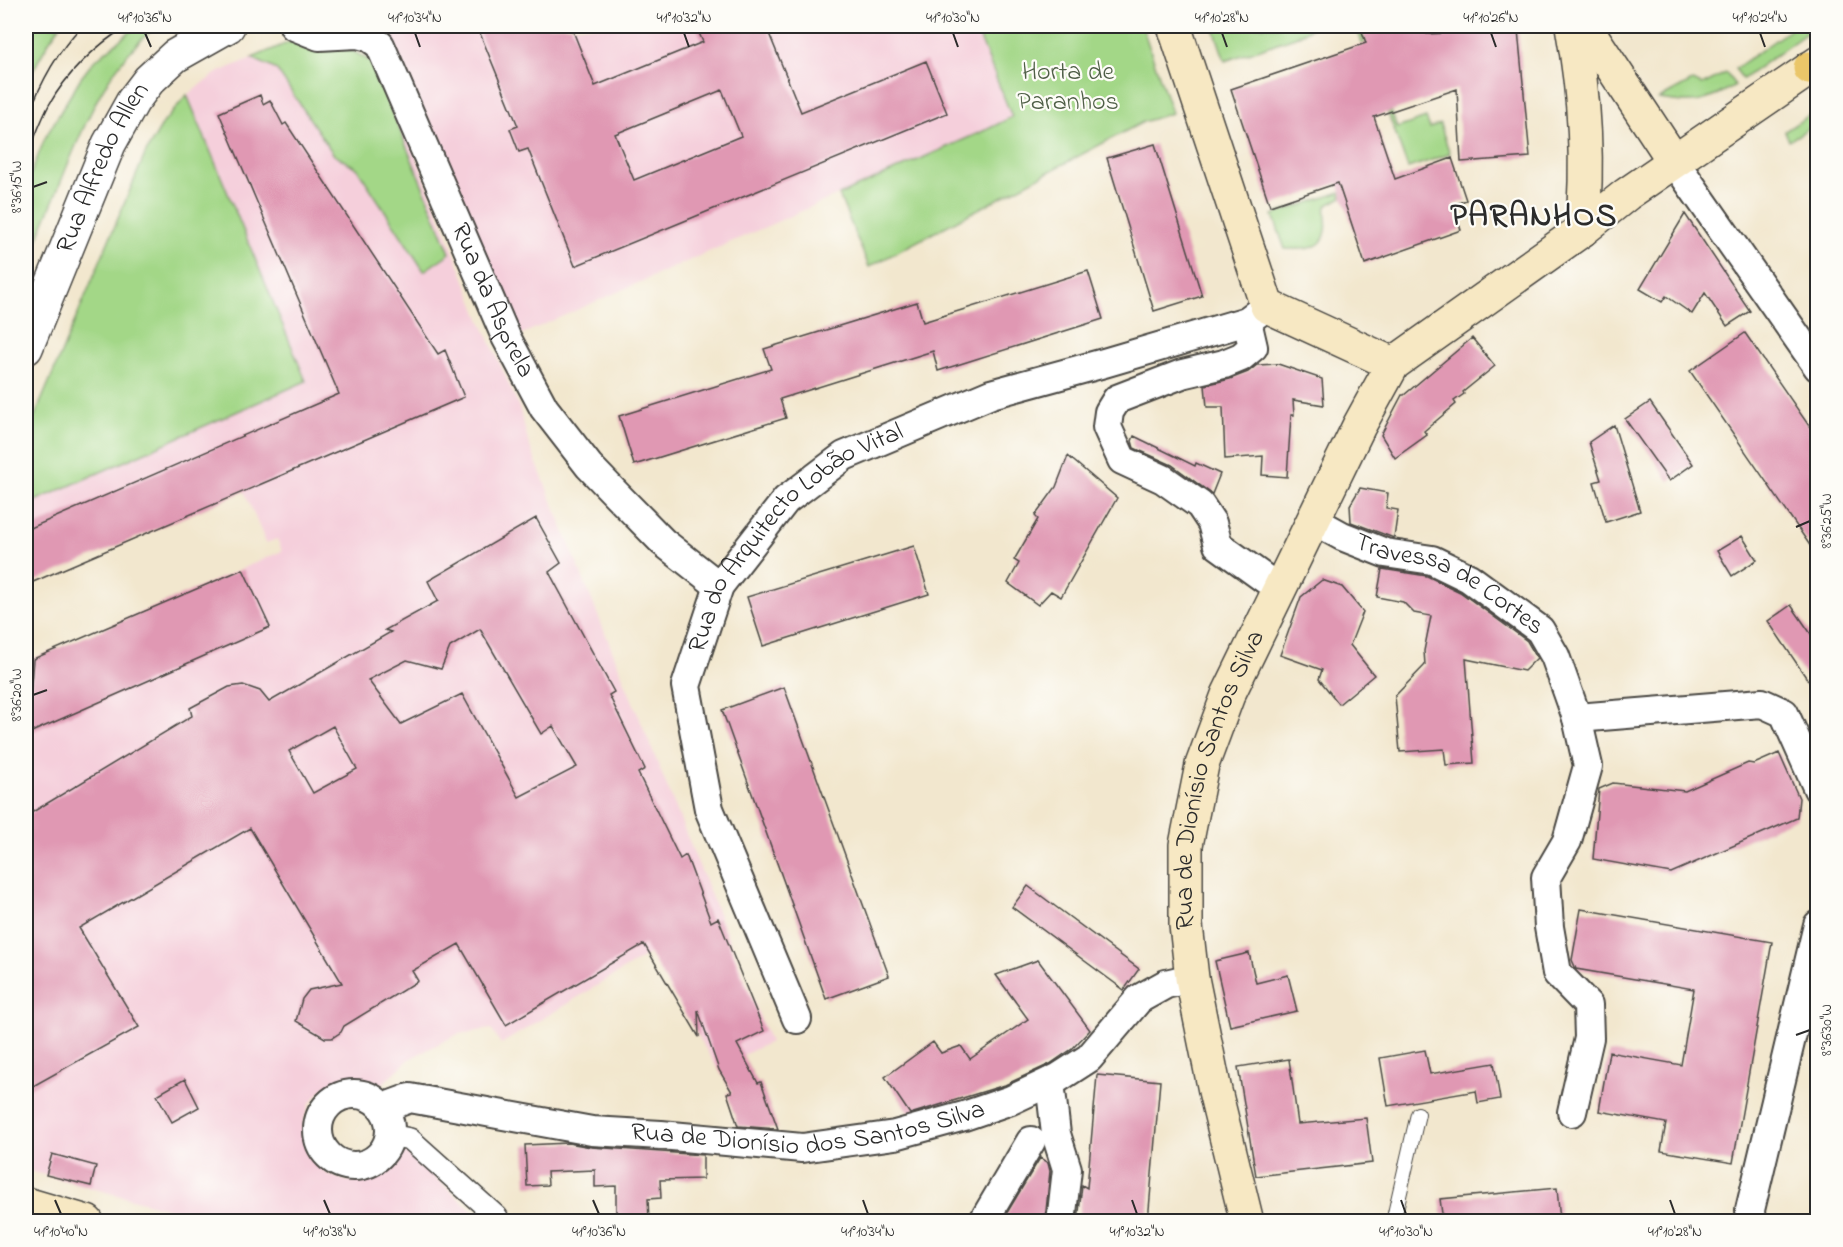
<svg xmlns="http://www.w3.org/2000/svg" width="1843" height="1247" viewBox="0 0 1843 1247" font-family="'Indie Flower',sans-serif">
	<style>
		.built { fill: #f5cfdb }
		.green { fill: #a3d787; stroke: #678159; stroke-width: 1.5 }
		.building { fill: #e098b3; fill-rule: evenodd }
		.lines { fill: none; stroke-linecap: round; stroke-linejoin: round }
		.service-casing { stroke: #494743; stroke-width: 16 }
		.pedestrian-casing { stroke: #494743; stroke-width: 24 }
		.minor-casing { stroke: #494743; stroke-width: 32 }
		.tertiary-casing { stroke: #494743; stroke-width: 36 }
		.secondary-casing { stroke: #494743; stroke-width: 36 }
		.motorway-casing { stroke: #494743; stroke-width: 36 }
		.service { stroke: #fff; stroke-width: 14 }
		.pedestrian { stroke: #fff; stroke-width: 21 }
		.minor { stroke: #fff; stroke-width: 28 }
		.tertiary { stroke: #fff; stroke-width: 33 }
		.secondary { stroke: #f7e8c3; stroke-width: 33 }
		.motorway { stroke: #eac669; stroke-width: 33 }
		.tram { stroke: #2b2b2b; stroke-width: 1.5 }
		.ticks { fill: none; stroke: #2b2b2b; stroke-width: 2 }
		.labels { text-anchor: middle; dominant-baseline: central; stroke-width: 4.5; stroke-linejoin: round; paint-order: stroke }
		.park-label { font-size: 26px; fill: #4f5f47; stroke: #fdfcf7 }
		.street-label { font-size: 26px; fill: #2b2b2b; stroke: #fdfcf7 }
		.district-label { font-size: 32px; font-weight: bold; letter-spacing: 1.5px; fill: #2b2b2b; stroke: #fdfcf7 }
		.neatline { fill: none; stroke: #2b2b2b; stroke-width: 2 }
		.ticks-label { font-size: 15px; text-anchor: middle; fill: #2b2b2b }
	</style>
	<rect width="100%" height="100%" fill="#fdfcf7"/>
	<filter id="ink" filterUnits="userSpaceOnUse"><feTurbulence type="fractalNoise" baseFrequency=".0167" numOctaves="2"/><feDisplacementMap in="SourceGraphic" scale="12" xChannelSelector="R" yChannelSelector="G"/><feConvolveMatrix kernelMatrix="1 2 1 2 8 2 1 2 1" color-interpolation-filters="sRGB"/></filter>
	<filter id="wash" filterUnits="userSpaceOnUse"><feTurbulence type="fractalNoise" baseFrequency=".008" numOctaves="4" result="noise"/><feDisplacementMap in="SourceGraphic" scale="24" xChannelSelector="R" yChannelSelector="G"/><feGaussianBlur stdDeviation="1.35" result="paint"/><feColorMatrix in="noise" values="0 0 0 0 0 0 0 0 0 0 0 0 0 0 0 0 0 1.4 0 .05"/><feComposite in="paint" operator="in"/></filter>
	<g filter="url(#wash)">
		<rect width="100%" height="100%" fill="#f2e7ce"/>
		<path class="built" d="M384,26H1002L979,36L1012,117L990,128L520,335Z
			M266,52L385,77L481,321L519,407L529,444L770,1042L717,1068L649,954L501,1044L491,1029L458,1034L411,1058L381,1085L362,1078L342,1079L324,1088L310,1103L303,1122L304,1142L313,1161L328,1174L347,1181L367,1180L386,1171L399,1156L402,1148L484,1221H212L26,1170V663L282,551L277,539L266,543L244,491L26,585V437L146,152L164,122L187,95L217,73Z"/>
		<path class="green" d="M28,26H60L50,40L26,83V31Z
			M137,26H156C106,69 91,110 66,169C53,202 39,234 26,267V186L45,138L80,79L93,62Z
			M1002,26H1142L1172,113L1143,122L869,267L839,195L990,128L1012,117L979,36Z
			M1213,26H1315L1295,37L1225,61Z
			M1356,26H1361L1397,128L1426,118L1430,128L1440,124L1450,154L1408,168Z
			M1795,26H1816L1743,79L1735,69Z
			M299,38L346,47L372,62L450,253L424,271L357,168L334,155L277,70L252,58Z
			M1726,73L1735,85C1705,104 1694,105 1659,99L1692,81L1702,85Z
			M187,95L306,381L26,505V437L146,152L164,122Z
			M1817,110V123L1789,141L1785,131Z
			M1340,192L1342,197L1326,206C1324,214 1328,223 1326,231C1323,252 1301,249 1285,249L1273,215Z"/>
		<g id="blocks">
			<path class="building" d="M477,26H571L595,86L703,42L696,26H766L801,112L926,61L947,113L575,266L528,149L519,152L510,129L518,126ZM722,90L741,136L634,180L615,134Z
				M1360,26H1439L1428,34L1518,30L1530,157L1461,162L1457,89L1374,117L1395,179L1452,158L1466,200L1453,205L1461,230L1365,264L1338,183L1270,206L1231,89L1366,43Z
				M260,95L263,104L270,100L283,125L286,123L438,354L445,350L464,397L26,585V530L339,394L219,113Z
				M1155,144L1202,296L1154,311L1107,158Z
				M1685,214L1750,311L1727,326L1705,293L1692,314L1666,296L1662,302L1640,289Z
				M1088,271L1103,319L938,371L933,351L780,399L786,418L634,465L619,416L771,369L764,349L917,302L923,322Z
				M1745,333L1818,439V557L1690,371Z
				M1472,338L1495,366L1463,392L1464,394L1454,401L1456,404L1424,431L1427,435L1395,458L1381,435L1402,395H1404Z
				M1278,364L1322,379L1324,405L1293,400L1294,415H1291L1287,477L1262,475L1263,456L1225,459L1223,407H1207L1205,385L1230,379L1248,372L1257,365Z
				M1650,402L1693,464L1669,481L1625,419Z
				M1614,425L1640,511L1606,522L1594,482L1601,480L1589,442Z
				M1134,436L1195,466L1196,463L1220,474L1212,494L1172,465L1134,448L1132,441Z
				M1068,456L1117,498L1061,597L1051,591L1038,605L1008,583L1019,563L1014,560L1038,519L1035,516L1056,487Z
				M1360,488L1388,493L1386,508L1398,510L1394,538L1351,522L1350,505Z
				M536,518L561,563L549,572L614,692L609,695L645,769L638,773L680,859L686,855L711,922L718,918L764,1031L737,1044L758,1083L761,1082L778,1129L738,1126L727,1093L732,1092L719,1070L698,1010L699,1037L644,944L506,1025L459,944L412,971L418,981L344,1026L341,1032L332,1038H325L296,1021L302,999L309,990L342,983L250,828L79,928L139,1027L26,1090V816L192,716L190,708L229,687L243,685L260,691L269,702L391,632L385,630L438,601L428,581ZM480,629L541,734L553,726L577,767L519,797L462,694L401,724L368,680L407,660L441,669L450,647ZM333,726L357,769L313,793L289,751Z
				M1742,536L1757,560L1732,576L1717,551Z
				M914,546L929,594L763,646L747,597Z
				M243,569L270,627L27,734L33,659Z
				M1382,569L1427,576L1460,592L1527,641L1537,658L1524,671L1466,659L1474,763L1446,765L1444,749L1400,752L1395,696L1425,665L1424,651L1431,616L1414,613L1403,602L1377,597Z
				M1322,580L1342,587L1363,612L1350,645L1374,675L1339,704L1319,679L1322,670L1280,655L1301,597Z
				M1791,605L1818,644V695L1768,621Z
				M784,687L889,976L826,999L722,710Z
				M1779,753L1799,798L1797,818L1671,873L1593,859L1599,789L1613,783L1685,791L1748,763L1754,764Z
				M1028,886L1139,969L1124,990L1012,907Z
				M1581,909L1772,942L1733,1163L1661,1151L1666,1123L1599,1111L1609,1052L1681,1065L1694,989L1576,969L1572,960Z
				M1249,953L1256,983L1288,975L1297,1011L1230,1026L1215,961Z
				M1038,960L1090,1030L1072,1049L1063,1055L1050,1064L1005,1085L910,1114L885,1077L933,1042L941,1053L961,1046L970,1059L1028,1019L996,975Z
				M1425,1050L1430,1074L1494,1063L1500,1099L1478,1103L1476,1091L1388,1106L1380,1058Z
				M1289,1059L1298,1124L1366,1118L1372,1163L1256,1176L1238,1067Z
				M1097,1075L1160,1081L1148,1221H1078L1082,1185L1087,1188Z
				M185,1079L199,1107L172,1122L157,1095Z
				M568,1143L591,1147L703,1155V1179L660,1180L661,1198L648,1199L649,1221H616V1186L595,1187V1170L547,1172L548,1185L527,1186L525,1145Z
				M52,1154L96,1166L91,1186L46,1175Z
				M1040,1158L1048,1163L1050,1171L1045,1221H1002Z
				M1557,1188L1560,1221H1443L1440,1199Z"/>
		</g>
	</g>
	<g filter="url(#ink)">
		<use href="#blocks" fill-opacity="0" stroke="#494743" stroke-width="1.5"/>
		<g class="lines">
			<g class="service-casing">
				<path id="service" d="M1393,1222L1418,1114"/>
			</g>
			<g class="pedestrian-casing">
				<path id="pedestrian" d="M390,1135L410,1139L497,1217V1222"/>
			</g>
			<g class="minor-casing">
				<g id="minor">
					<path id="s1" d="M294,26L319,36L357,34L369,37L380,45L506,337L544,408L589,466L617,495L663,542L719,586"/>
					<path d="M1674,161L1818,367"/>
					<path d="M1247,321L1253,347L1241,357L1224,364L1182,374L1117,399L1109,412L1107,427L1122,460L1163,479L1200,505L1212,523L1218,545L1279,589"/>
					<path id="s2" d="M1313,520L1342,536L1385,553L1432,560L1469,578L1540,630L1555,656L1577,718L1588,766L1567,841L1546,877L1549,927L1557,973L1588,1005L1589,1038L1572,1112"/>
					<path d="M1577,718L1762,703L1784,713L1818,789"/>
					<path id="s3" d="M797,1019L709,809L686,686L719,586L786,500L844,456L991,394L1104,363L1247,321L1267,306"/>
					<path d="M1050,1082L1056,1134L1067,1169L1061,1222"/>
					<circle cx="354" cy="1130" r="36"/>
					<path id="s4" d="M383,1108L410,1098L592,1131L661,1135L802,1148L895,1135L964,1116L1011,1100L1058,1078L1089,1058L1139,999L1166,984L1192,978"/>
					<path d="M983,1222L1031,1141"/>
					<path d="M1751,1222L1750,1210L1818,925"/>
				</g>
			</g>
			<g class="tertiary-casing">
				<g id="tertiary">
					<path id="s5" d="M26,348L109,144L133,101L149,80L175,56L228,26"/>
				</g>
			</g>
			<g class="secondary-casing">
				<g id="secondary">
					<path d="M1174,26L1267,306L1393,364"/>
					<path d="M1572,26C1584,92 1589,163 1582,230"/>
					<path d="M1585,26L1674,161"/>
					<path d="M26,1204L87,1222"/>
					<path id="s6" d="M1247,1222L1215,1091L1192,978L1186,925V845L1202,765L1228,695L1359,426L1393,364L1582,230L1627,194L1818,63"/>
				</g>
			</g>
			<g class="motorway-casing">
				<path id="motorway" d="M1810,68L1818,67"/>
			</g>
			<use href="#service" class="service"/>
			<use href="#pedestrian" class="pedestrian"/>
			<use href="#minor" class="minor"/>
			<use href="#tertiary" class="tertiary"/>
			<use href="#secondary" class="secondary"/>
			<use href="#motorway" class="motorway"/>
			<path class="tram" d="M26,121C39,86 56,52 82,26
				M26,160C33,142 40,122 49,105C67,73 96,45 127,26"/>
		</g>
	</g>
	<path class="ticks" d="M145,33L151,47M415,33L420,47M684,33L689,47M953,33L958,47M1222,33L1227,47M1491,33L1496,47M1760,33L1765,47M33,187L47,182M1796,527L1810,521M33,695L47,690M1796,1035L1810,1030M55,1200L61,1214M324,1200L330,1214M593,1200L599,1214M863,1200L868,1214M1132,1200L1137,1214M1401,1200L1406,1214M1670,1200L1675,1214"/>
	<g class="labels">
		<g class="park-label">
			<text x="1068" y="73">Horta de<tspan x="1068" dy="30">Paranhos</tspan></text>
		</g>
		<g class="street-label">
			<text stroke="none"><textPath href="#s5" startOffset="196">Rua Alfredo Allen</textPath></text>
			<text stroke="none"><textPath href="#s1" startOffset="370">Rua da Asprela</textPath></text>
			<text stroke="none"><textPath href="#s3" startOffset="546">Rua do Arquitecto Lobão Vital</textPath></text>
			<text stroke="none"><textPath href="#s2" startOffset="152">Travessa de Cortes</textPath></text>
			<text stroke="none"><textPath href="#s6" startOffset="454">Rua de Dionísio Santos Silva</textPath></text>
			<text stroke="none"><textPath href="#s4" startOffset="432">Rua de Dionísio dos Santos Silva</textPath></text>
		</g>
		<g class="district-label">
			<text x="1534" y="217">PARANHOS</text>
		</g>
	</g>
	<rect width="1843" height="1247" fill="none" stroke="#fdfcf7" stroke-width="66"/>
	<rect x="33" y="33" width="1777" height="1181" class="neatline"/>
	<g class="ticks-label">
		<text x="145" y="22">41°10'36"N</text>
		<text x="415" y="22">41°10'34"N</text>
		<text x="684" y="22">41°10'32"N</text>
		<text x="953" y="22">41°10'30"N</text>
		<text x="1222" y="22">41°10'28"N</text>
		<text x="1491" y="22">41°10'26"N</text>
		<text x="1760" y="22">41°10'24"N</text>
		<text transform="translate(16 187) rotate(-90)" y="5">8°36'15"W</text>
		<text transform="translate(1826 521) rotate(-90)" y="5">8°36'25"W</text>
		<text transform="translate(16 695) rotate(-90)" y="5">8°36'20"W</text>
		<text transform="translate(1826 1030) rotate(-90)" y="5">8°36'30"W</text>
		<text x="61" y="1236">41°10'40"N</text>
		<text x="330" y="1236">41°10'38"N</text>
		<text x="599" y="1236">41°10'36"N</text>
		<text x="868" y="1236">41°10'34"N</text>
		<text x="1137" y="1236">41°10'32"N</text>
		<text x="1406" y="1236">41°10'30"N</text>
		<text x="1675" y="1236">41°10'28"N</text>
	</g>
</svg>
